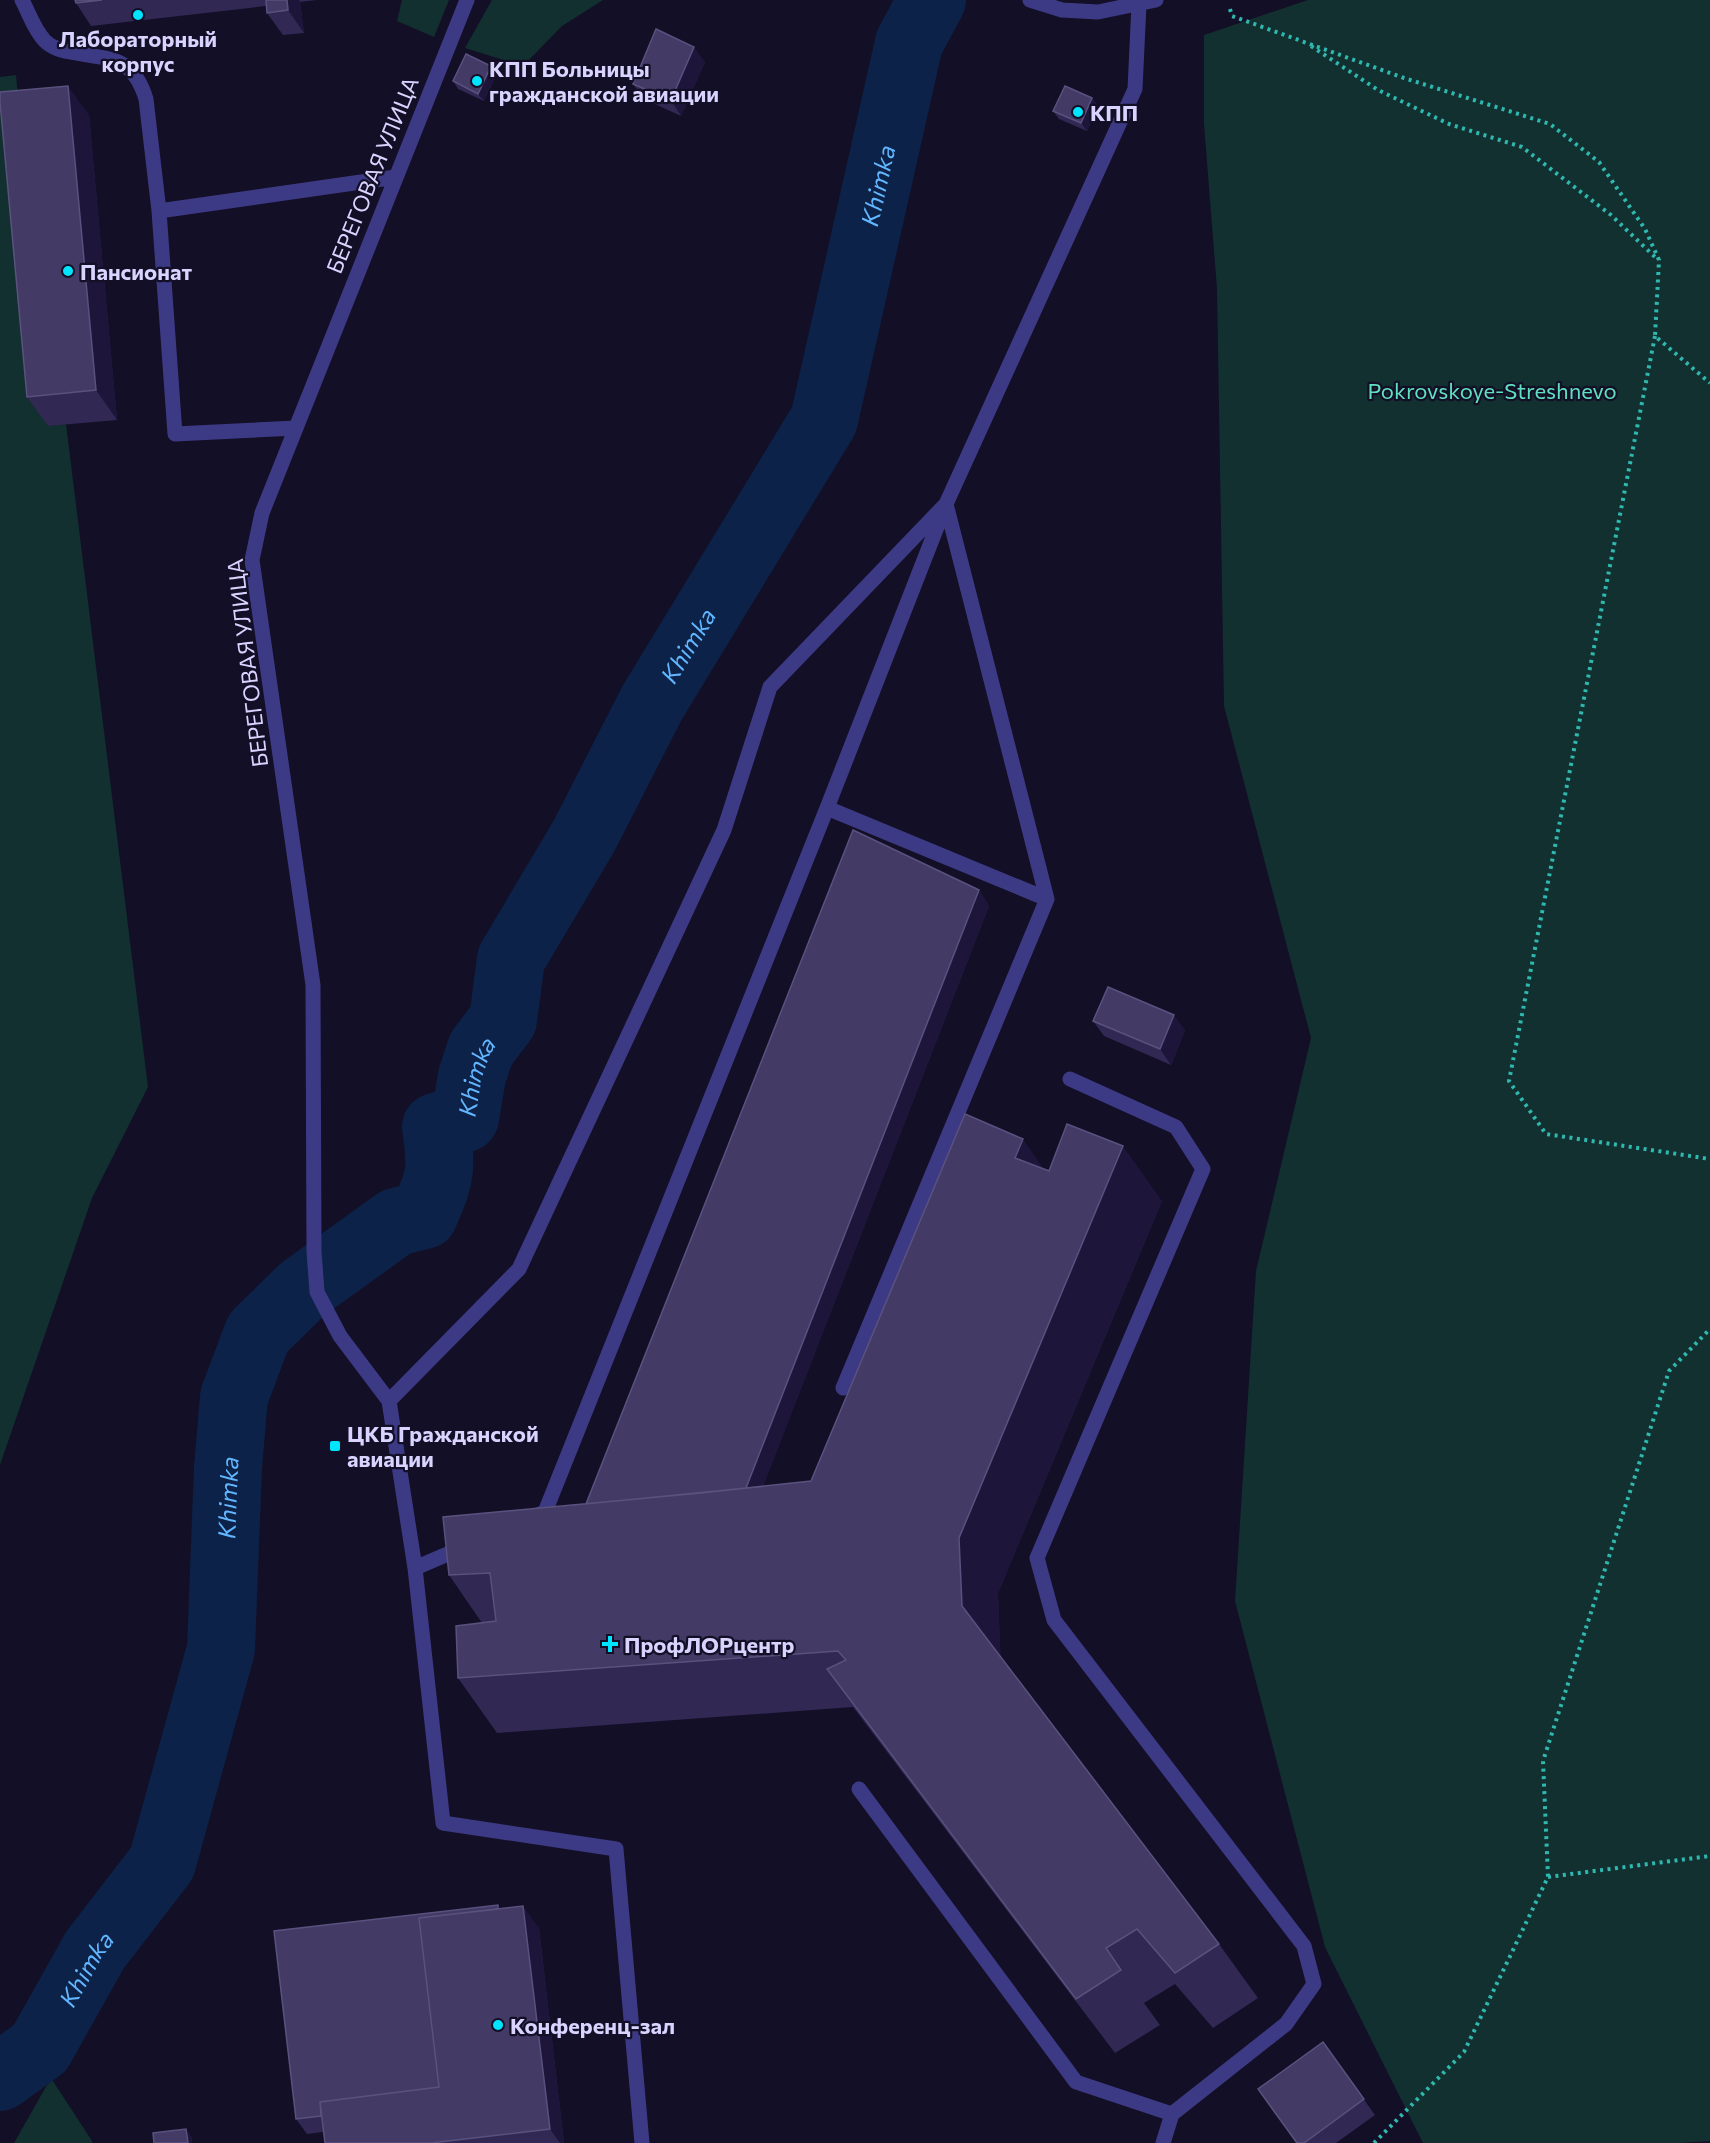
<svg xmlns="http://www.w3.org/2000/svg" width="1710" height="2143" viewBox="0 0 1710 2143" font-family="Commissioner,sans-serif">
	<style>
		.green { fill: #12302f }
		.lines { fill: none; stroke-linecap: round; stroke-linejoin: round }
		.river { stroke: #0c2248; stroke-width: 68 }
		.path { stroke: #2fb8b0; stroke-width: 4; stroke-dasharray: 3 4.5; stroke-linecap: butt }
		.minor { stroke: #3d3a85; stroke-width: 15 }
		.wall { fill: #312854 }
		.shaded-wall { fill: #1d163a }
		.building { fill: #433a66; stroke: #5a527e; stroke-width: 1.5 }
		.poi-dot { fill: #00e5ff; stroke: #130f26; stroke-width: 2 }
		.labels { text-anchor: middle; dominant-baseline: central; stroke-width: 4.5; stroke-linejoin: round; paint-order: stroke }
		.poi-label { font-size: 22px; font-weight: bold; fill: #d9d4ff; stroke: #130f26; text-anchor: start }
		.street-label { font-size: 22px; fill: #d9d4ff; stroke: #130f26 }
		.park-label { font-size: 22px; fill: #5fe0c0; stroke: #130f26 }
		.water-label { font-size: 24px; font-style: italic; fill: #62b6ff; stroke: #130f26 }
	</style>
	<rect width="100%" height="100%" fill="#130f26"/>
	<path class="green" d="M402,0H449L434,37L397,21Z
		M492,0H603L562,26L523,66L465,48Z
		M1308,0H1710V2141L1680,2143H1423L1325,1947L1235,1601L1256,1271L1311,1038L1224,706L1217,289L1204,124V35Z
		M16,75L48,426L66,424L148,1087L92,1198L0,1465V77Z
		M51,2078L92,2141V2143H14Z"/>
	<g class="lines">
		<path class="river" id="s1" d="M0,2077L40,2048L95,1950L162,1863L221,1649L228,1467L234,1397L258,1333L303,1289L396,1222L424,1215C441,1176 442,1169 436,1127L465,1118L472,1076L481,1049L503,1020L511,959L584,836L652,703L824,420L909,43L932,0"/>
		<path class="path" d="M1230,9L1232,16L1404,78L1550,124L1599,162L1645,229L1659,260L1655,336L1710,383
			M1311,46L1378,90L1449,124L1522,147L1611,215L1656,258
			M1655,336L1509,1081L1546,1134L1710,1159
			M1548,1877L1710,1856
			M1374,2143L1464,2052L1548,1877L1543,1761L1669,1371L1710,1329"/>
		<path class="minor" d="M22,0C29,13 34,30 45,41C52,48 61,50 70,52C109,60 132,54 146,99L159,211
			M1030,0L1062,10L1098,12L1156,0
			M296,428L175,434L159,211L396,177
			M827,808L1047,899L946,504
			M1070,1079L1176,1127L1203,1169L1037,1558L1054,1620L1304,1946L1314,1984L1286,2024L1172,2114L1163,2143
			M843,1388L1047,899
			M389,1401L340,1336L317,1292L314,1251L313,985L252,560L262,513L467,0
			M530,1518L545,1512L827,808L946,504L1135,89L1139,4
			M415,1568L464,1547
			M859,1789L1076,2082L1172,2114
			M642,2143L616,1849L443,1823L415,1568L389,1401L519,1269L724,830L770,687L946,504"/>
	</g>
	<path class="wall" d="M75,0H317L300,2L304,33L283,35L267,13L266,6L91,26L76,3Z
		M705,62L681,116L644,99L633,84Z
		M497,74L484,101L458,89L453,81Z
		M1092,98L1098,106L1087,131L1059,119L1053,111Z
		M89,115L117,420L48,426L27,397Z
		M979,890L989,906L763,1486L811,1481L1043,1168L1162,1201L998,1593L1000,1656L1219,1944L1258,1998L1213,2028L1175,1984L1144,2003L1160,2025L1115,2053L853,1707L497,1733L458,1678L482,1623L449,1575L586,1504Z
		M1093,1021L1185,1030L1171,1065L1104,1036Z
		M500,1908L539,1928L564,2143H325L323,2132L307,2134L296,2119Z
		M1323,2042L1375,2115L1336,2143H1297Z"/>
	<path class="shaded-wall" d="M287,0H299L300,2L304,33L288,10Z
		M694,47L705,62L681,116L671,100Z
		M491,66L497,74L484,101L478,94Z
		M68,86L89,115L117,420L96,390Z
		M1092,98L1098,106L1087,131L1081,123Z
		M979,890L989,906L739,1548L728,1533Z
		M1174,1015L1185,1030L1171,1065L1160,1049Z
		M1023,1139L1061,1194L1015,1158Z
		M1123,1146L1162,1201L998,1593L1001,1661L962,1606L959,1538Z
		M523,1906L539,1928L564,2143H560L550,2129Z
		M186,2129L192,2137V2143H188Z"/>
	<path class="building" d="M75,0H102L76,3Z
		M266,0H287L288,10L267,13Z
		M656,29L694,47L671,100L633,84Z
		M466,54L491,66L478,94L453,81Z
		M68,86L96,390L27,397L0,102V92Z
		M1065,86L1092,98L1081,123L1053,111Z
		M853,830L979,890L746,1488L586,1504Z
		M1108,987L1174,1015L1160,1049L1093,1021Z
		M965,1114L1023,1139L1015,1158L1049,1171L1067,1124L1123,1146L959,1538L962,1606L1219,1944L1175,1973L1137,1929L1106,1948L1121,1970L1076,1999L827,1669L846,1660L838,1651L458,1678L456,1626L496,1621L490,1573L449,1575L443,1517L701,1493L811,1481Z
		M498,1905V1909L419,1918L439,2087L320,2102L321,2116L296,2119L274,1931Z
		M523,1906L550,2129L431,2143H325L320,2102L439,2087L419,1918Z
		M1323,2042L1364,2099L1304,2143H1297L1258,2089Z
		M186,2129L188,2143H154L153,2133Z"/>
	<g class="poi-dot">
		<circle cx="138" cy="15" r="6"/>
		<circle cx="477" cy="81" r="6"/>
		<circle cx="1078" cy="112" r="6"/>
		<circle cx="68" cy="271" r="6"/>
		<rect x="329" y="1440" width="12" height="12" rx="3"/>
		<path d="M607 1635h6v6h6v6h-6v6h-6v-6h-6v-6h6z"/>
		<circle cx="498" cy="2025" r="6"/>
	</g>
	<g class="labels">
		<g class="poi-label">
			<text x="138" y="38" text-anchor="middle">Лабораторный<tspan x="138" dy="25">корпус</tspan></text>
			<text x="489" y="68">КПП Больницы<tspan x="489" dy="25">гражданской авиации</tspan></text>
			<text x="1090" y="112">КПП</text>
			<text x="80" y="271">Пансионат</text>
			<text x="347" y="1433">ЦКБ Гражданской<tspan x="347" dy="25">авиации</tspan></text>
			<text x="624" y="1644">ПрофЛОРцентр</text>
			<text x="510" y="2025">Конференц-зал</text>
		</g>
		<g class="street-label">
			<text transform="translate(372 175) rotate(-68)">БЕРЕГОВАЯ УЛИЦА</text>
			<text transform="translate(247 663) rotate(-97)">БЕРЕГОВАЯ УЛИЦА</text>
		</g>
		<g class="park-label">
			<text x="1492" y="390">Pokrovskoye-Streshnevo</text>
		</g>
		<g class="water-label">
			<text stroke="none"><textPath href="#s1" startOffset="2175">Khimka</textPath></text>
			<text stroke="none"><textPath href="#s1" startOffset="1671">Khimka</textPath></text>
			<text stroke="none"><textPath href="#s1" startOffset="1185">Khimka</textPath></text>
			<text stroke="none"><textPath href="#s1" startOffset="645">Khimka</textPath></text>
			<text stroke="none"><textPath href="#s1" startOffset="141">Khimka</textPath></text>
		</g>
	</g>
</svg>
